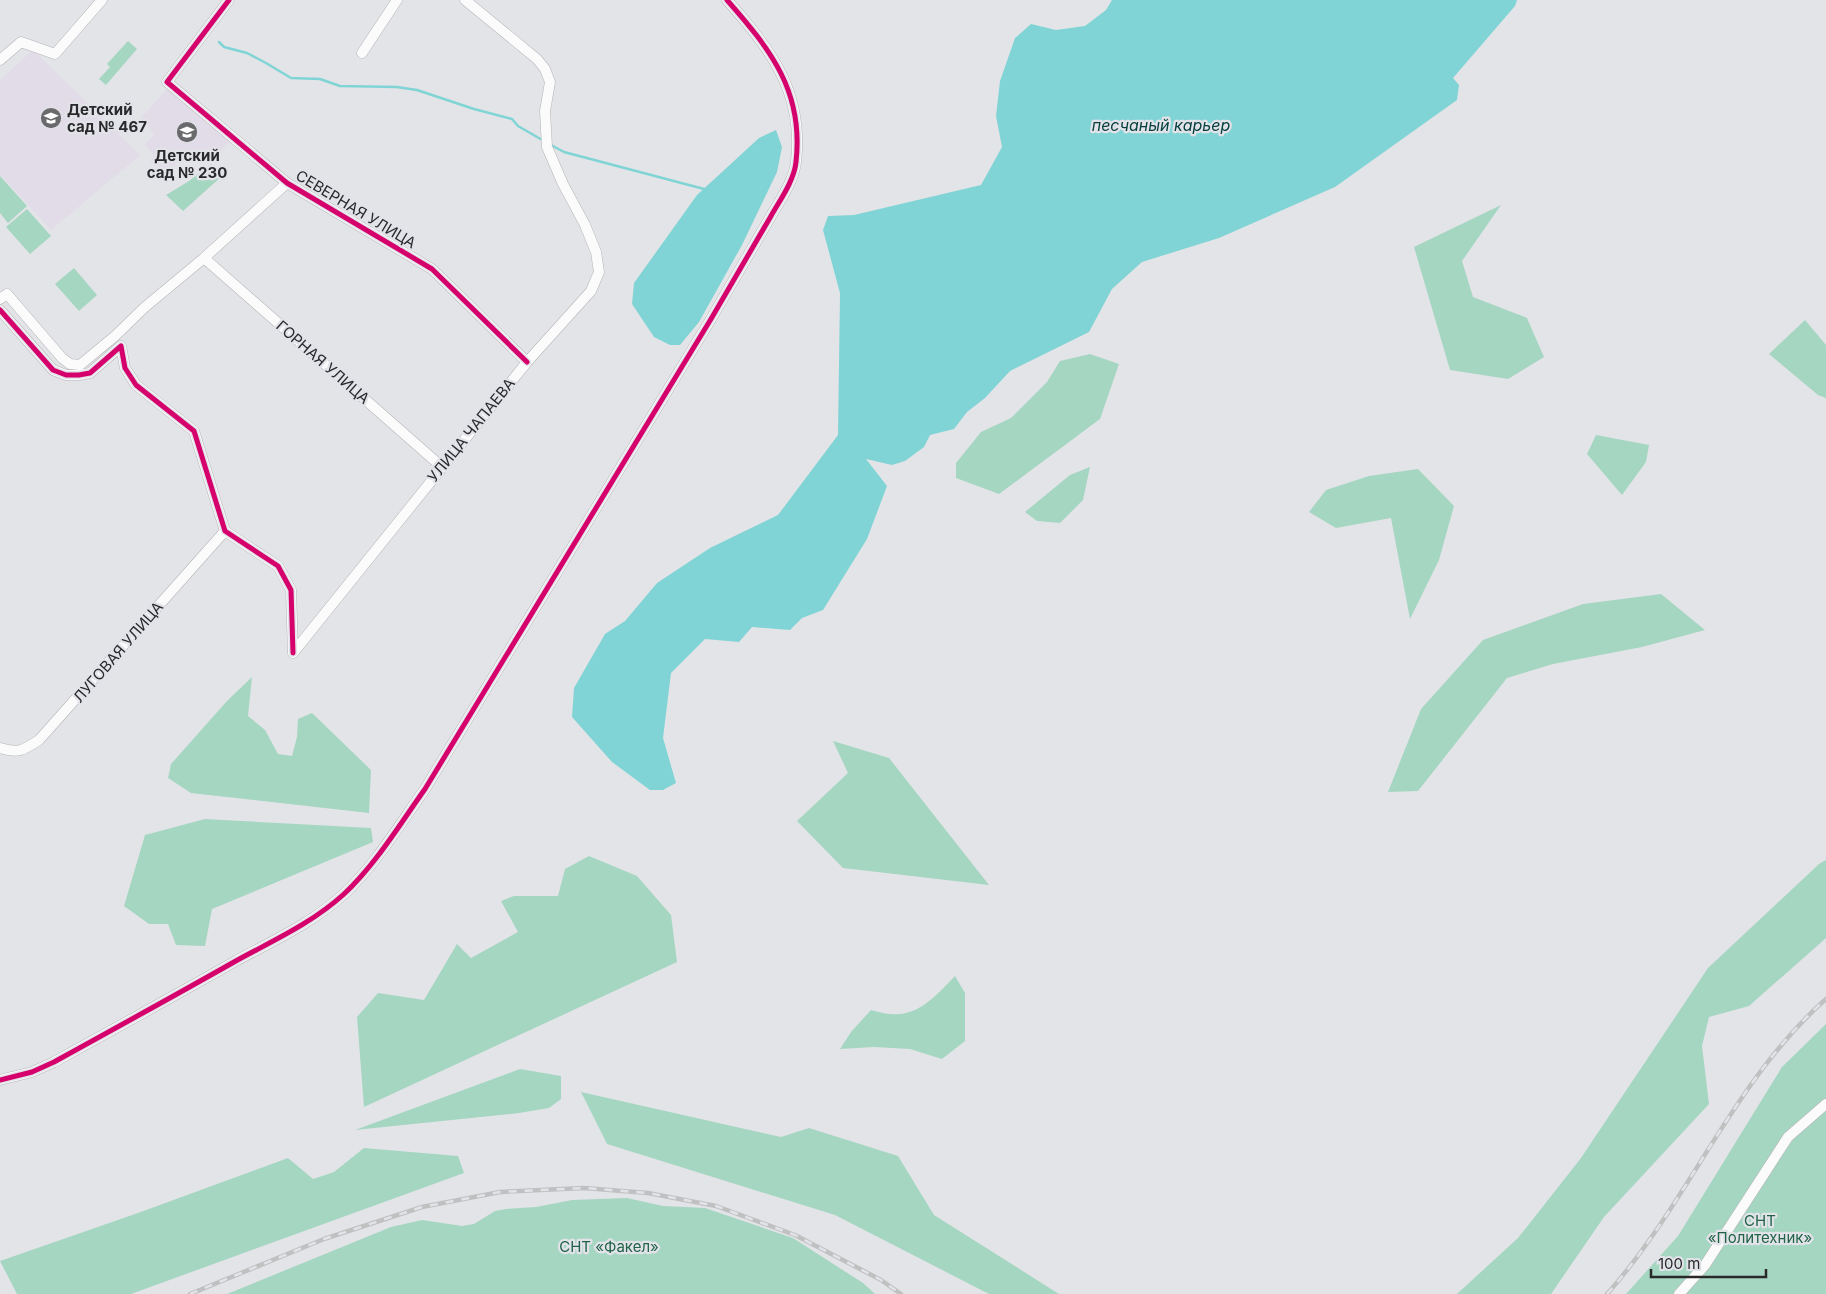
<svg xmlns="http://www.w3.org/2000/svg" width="1826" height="1294" viewBox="0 0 1826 1294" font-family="Inter,sans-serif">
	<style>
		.education { fill: #e2dbe8 }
		.green { fill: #a5d6c1 }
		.water { fill: #81d4d5 }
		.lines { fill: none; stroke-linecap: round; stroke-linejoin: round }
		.stream { stroke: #81d4d5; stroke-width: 2.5 }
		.minor-casing { stroke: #b5b5b8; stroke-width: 11 }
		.minor { stroke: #fbfbfc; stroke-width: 10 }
		.rail-casing { stroke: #c0c0c1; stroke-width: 4.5 }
		.rail { stroke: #e2e3e9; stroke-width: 2.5; stroke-dasharray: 8; stroke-linecap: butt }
		.cycleway-casing { stroke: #e2e3e9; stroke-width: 8 }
		.cycleway { stroke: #d6006c; stroke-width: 5 }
		.labels { text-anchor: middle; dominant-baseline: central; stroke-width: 4.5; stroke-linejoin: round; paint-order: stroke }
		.poi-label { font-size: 15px; font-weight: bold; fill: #29292b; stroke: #e2e3e9; text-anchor: start }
		.street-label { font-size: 15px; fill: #29292b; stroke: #e2e3e9 }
		.park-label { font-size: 15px; fill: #206347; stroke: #e2e3e9 }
		.water-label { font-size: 16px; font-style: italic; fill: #074040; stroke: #e2e3e9 }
	</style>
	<rect width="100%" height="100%" fill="#e3e4e8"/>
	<path class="education" d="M33,50L140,155L51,230L0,174V80Z
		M169,87L232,140L220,151L193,159L188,153L163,175L150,160L154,156L145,144L155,135L141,118Z"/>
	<path class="green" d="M128,41L137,49L106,85L99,79L110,67L107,64Z
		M211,164L222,176L183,211L166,195L189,181Z
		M0,176L27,206L8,223L0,213Z
		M1501,205L1462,261L1473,297L1527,318L1544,357L1508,379L1450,370L1414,247Z
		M27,209L51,236L30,254L6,227Z
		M74,268L97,295L79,311L55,284Z
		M1805,320L1826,345V398L1818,395L1769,354Z
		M1090,354L1119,364L1100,419L999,494L956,478V463L981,432L1011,418L1047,382L1060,361Z
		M1596,435L1649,445L1646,462L1622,495L1587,454Z
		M1090,467L1083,500L1060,523L1037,521L1025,512L1070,475Z
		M1418,469L1454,506L1439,560L1410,619L1391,518L1336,528L1309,512L1326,490L1369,476Z
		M1661,594L1705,630L1642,647L1553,664L1507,678L1418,791L1388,792L1421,709L1483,640L1583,604Z
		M252,677L248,716L265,730L278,754L292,756L297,737L298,719L312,713L371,770L369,813L191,793L168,778L171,764L227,701Z
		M833,741L889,758L989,885L843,868L797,821L848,773Z
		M205,819L371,828L373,842L212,909L205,946L176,945L168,924H149L124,906L145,835Z
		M589,856L637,876L671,915L677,962L364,1107L357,1017L378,993L424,1000L457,944L471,958L518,932L501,901L514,896H558L565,869Z
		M1826,860V938L1749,1006L1709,1017L1702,1046L1709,1104L1604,1217L1551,1294H1457L1518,1238L1581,1158L1708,968L1819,864Z
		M955,976L965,993V1041L942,1059L910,1049L874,1047L840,1049L851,1032L871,1010C912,1023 928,1004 955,976Z
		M1826,1024V1294H1626L1678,1236L1782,1067Z
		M520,1069L561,1076V1099L549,1108L519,1113L355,1130Z
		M581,1092L781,1137L809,1128L898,1156L934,1215L1059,1294H989L835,1215L607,1144Z
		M364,1148L458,1156L464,1173L131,1294H17L0,1261L138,1213L288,1158L313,1179L334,1172Z
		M627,1198L663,1206L705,1208L793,1238L863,1283L875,1294H227L391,1227L422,1220L462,1226L474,1224L495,1211L506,1209L536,1207L572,1200Z"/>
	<path class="water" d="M1112,0H1517L1515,6L1453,78L1459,85L1457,100L1335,187L1219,238L1142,262L1112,289L1089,332L1010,371L985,398L967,412L954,429L930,435L924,447L905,461L892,465L866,459L887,486L867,539L823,610L802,618L790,630L752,627L739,642L705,639L671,673L663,738L676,783L663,790H650L612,762L572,717L574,688L605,634L625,621L657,583L710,548L778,515L838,435L840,293L823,230L828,216L854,215L981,185L1002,147L996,116L1000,81L1015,38L1031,24L1056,30L1085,26L1106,10Z
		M776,130L782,147L777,172L742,245L699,322L680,345H670L654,337L632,304L634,283L697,195L759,138Z"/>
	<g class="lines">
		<path class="stream" d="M219,42L224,47L247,53L266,63L291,78L320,79L340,86L397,87L417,90L474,109L512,119L518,126L544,141
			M551,145L564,152L704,189"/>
		<g class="minor-casing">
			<path id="minor" d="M229,0L167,82L287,183L432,269L527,362
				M362,53L397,0
				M0,60L21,42L55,54L102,0
				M204,258L442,467
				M0,299L7,294L62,358L70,364L80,365L115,336L145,307L204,258L287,183
				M0,310L53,370L66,375H79L90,373L121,346L125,368L136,385L194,431L225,531L278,566L291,590L293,653
				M293,653L527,362L591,291L599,272L596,252L585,225L563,184L547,147L545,111L550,82L545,69L537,59L465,0
				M0,748C18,754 24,750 39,740L225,531
				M0,1080L32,1072L54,1062C114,1029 174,996 234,962C272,941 311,924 344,894C376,864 400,824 425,789C521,633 616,476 711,319C731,285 751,250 771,216C780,200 794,181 796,162C804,92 771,50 727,0
				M1679,1294L1705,1265L1788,1137L1826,1104"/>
		</g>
		<use href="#minor" class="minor"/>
		<g class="rail-casing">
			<path id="rail" d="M190,1294L324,1239L422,1207L500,1192L584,1188L648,1193L716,1206L795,1235L881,1280L901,1294
				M1607,1294C1689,1202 1733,1081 1826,999"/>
		</g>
		<use href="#rail" class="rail"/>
		<g class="cycleway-casing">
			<path id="cycleway" d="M229,0L167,82L287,183L432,269L527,362
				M0,310L53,370L66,375H79L90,373L121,346L125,368L136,385L194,431L225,531L278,566L291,590L293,653
				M0,1080L32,1072L54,1062C114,1029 174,996 234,962C272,941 311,924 344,894C376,864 400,824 425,789C521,633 616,476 711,319C731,285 751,250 771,216C780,200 794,181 796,162C804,92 771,50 727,0"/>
		</g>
		<use href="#cycleway" class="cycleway"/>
	</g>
	<defs>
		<g id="school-disc" transform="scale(1.125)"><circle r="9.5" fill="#6a6a6d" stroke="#e2e3e9"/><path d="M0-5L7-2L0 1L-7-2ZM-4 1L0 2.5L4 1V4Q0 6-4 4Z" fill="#fff"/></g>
	</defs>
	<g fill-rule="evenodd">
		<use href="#school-disc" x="51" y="118"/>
		<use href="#school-disc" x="187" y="132"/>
	</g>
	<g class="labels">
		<g class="poi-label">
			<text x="67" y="109">Детский<tspan x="67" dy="17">сад № 467</tspan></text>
			<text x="187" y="155" text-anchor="middle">Детский<tspan x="187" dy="17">сад № 230</tspan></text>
		</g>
		<g class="street-label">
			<text transform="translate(356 209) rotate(31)">СЕВЕРНАЯ УЛИЦА</text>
			<text transform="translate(323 362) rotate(41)">ГОРНАЯ УЛИЦА</text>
			<text transform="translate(471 430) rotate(-51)">УЛИЦА ЧАПАЕВА</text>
			<text transform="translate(118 652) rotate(-49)">ЛУГОВАЯ УЛИЦА</text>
		</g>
		<g class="park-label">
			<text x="1760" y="1220">СНТ<tspan x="1760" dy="17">«Политехник»</tspan></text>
			<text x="609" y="1246">СНТ «Факел»</text>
		</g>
		<g class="water-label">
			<text x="1161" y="125">песчаный карьер</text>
		</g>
	</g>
	<path d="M1651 1269v8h115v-8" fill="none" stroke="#29292b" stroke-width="2.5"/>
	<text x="1658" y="1269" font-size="15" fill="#29292b" stroke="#e2e3e9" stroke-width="4" paint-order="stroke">100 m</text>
</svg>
